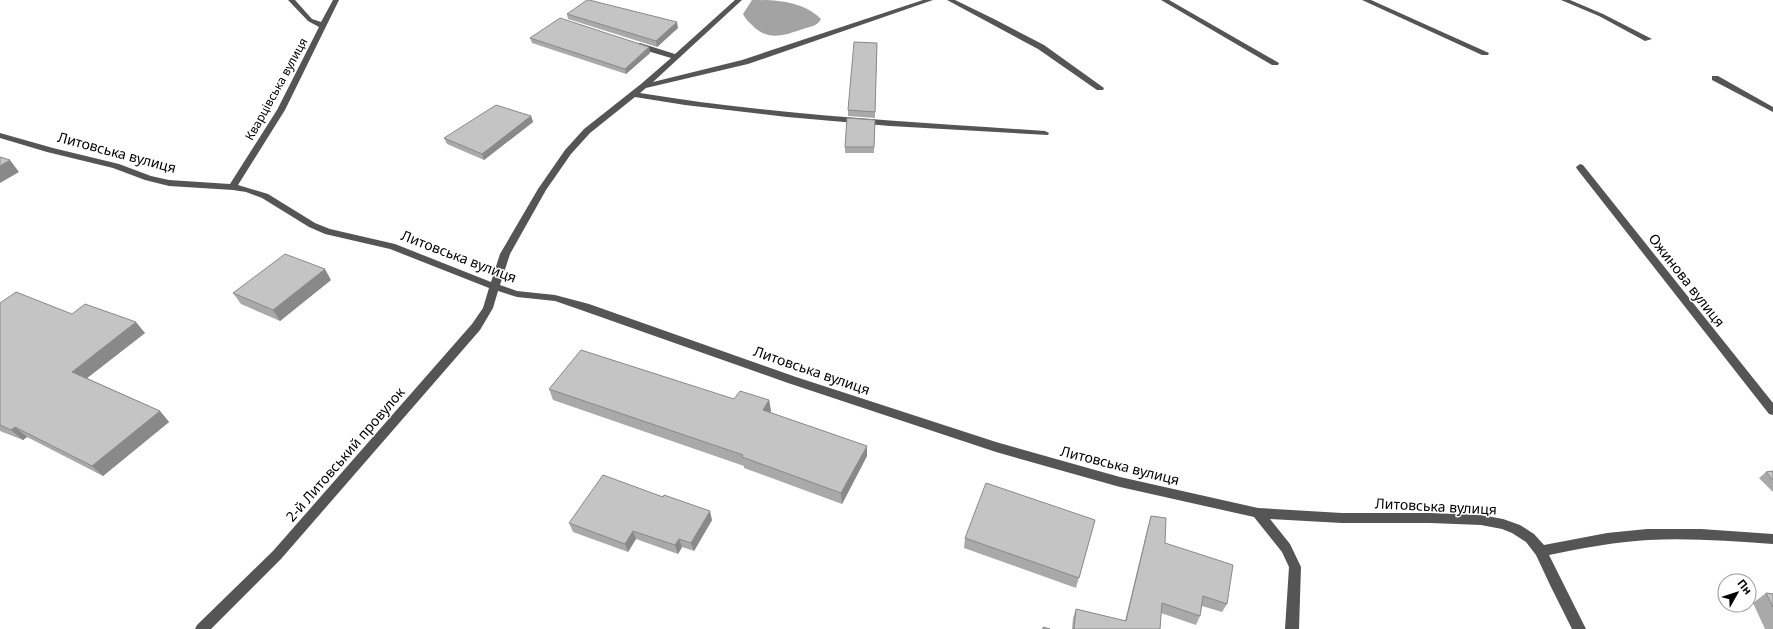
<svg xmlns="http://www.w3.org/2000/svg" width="1773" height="629" viewBox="0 0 1773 629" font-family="'Noto Sans',sans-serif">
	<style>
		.water { fill: #a3a3a3 }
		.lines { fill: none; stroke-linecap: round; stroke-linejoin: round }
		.minor { fill: #555; fill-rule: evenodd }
		.wall { fill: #a9a9a9 }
		.shaded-wall { fill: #898989 }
		.building { fill: #c4c4c4; stroke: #898989 }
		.labels { text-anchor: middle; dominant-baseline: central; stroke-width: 3; stroke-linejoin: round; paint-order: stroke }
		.far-street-label { font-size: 12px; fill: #000; stroke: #fff }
		.street-label { font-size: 14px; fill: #000; stroke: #fff }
	</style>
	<rect width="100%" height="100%" fill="#fff"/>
	<path class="water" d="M752,0C776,0 803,1 821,19C818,26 809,27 803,29C785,35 770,41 755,28C750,23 746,20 743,14Z"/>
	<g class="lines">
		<path class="minor" d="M288,0H295L312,19L321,22L333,0H339L285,110L238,185L268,194L315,223L330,229L395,244L491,282L500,254L538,189L565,150L584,129L641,84L671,58L634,47V43H640L675,54L735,0H742L653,82L742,60L923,0H933L748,64L646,88L640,93C774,115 910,122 1045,131L1049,133L1048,135L890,126L787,117L685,105L635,97L590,133L571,154L546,190L510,254L500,285L517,291L555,295L589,304L796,377L996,442L1120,477L1258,508L1342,513H1430L1481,515L1503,519L1520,525L1534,534L1544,545L1607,533L1647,529H1701L1773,534V544C1731,541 1690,538 1648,540C1615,542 1582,548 1549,555L1586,629H1572L1551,587L1536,555L1526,542L1512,533L1502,529L1481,525L1430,523H1342L1270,519L1290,544L1301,567L1299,629H1285L1289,567L1282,552L1254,517L1120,487L996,452L788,383L581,310L555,301L517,297L498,291L493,308L480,330L281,559L211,629H195L197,625L273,551L472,324L483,308L489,288L390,249L325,234L309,227L262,198L246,192L233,190L169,186L145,180L113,168L47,152L0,138V133L53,148L119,164L151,176L169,180L230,184L277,110L319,27L308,21Z
			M947,0H955L994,19L1044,45L1104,88L1103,90H1097L1038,49Z
			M1161,0H1169L1279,63L1278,65H1272Z
			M1362,0H1371L1489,53L1488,55H1482Z
			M1561,0H1570L1603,14L1652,39L1645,41L1599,16Z
			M1712,76H1718L1773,107V112L1712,80Z
			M1580,164L1583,165L1773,403V415L1769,414L1577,169L1576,167Z"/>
	</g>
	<path class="wall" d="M567,14L678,28L657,47L568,19Z
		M530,38L649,47L650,53L626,74L532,43Z
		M877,43L875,118L848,116V110Z
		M531,116L533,122L484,160L447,144L444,138Z
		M875,120L874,153H845V147Z
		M331,280L280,321L241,304L233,293Z
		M0,303L72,314L145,333L87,378L160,411L169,422L103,476L27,437L23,440L0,431Z
		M549,389L734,399L769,400L771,411L770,412L867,456L842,504L744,468V466L553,400Z
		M1773,471V492L1759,478L1766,472Z
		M1151,516L1165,543L1227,604L1222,612L1202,606L1200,616L1196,625L1161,613L1160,629H1072L1073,618L1076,609L1125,621L1148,526Z
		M712,520L694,551L682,547L678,554L636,539L628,552L573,532L569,523Z
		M1095,520L1076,588L964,548L965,538Z
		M1766,593L1773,594V629H1765L1753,603Z"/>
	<path class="shaded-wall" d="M677,22L678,28L657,47L656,41Z
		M649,47L650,53L626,74L625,69Z
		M531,116L533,122L484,160L482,154Z
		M10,160L19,172L0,183V166Z
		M325,269L331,280L280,321L273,310Z
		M136,322L145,333L82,382L72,372Z
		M769,400L771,411L765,421L763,410Z
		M160,411L169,422L103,476L92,466Z
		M15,427L27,437L23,440L11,430Z
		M867,446V456L842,504L841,493Z
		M710,511L712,520L694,551L691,543Z
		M633,531L636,539L628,552L625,544Z
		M679,539L682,547L678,554L675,545Z"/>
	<path class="building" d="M587,0H589L677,22L656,41L567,14Z
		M560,18L649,47L625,69L530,38Z
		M854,42L877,43L875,112L848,110Z
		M496,105L531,116L482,154L444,138Z
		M847,118L875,120L874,147H845Z
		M0,157L10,160L0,166Z
		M285,254L325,269L273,310L233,293Z
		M16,292L72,314L85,304L136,322L72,372L160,411L92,466L15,427L11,430L0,425V303Z
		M581,350L734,399L740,391L769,400L763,410L867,446L841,493L742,457L743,455L549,389Z
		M1773,471V480L1766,472Z
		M603,475L663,497L664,495L710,511L691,543L679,539L675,545L633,531L625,544L569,523Z
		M986,483L1095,520L1079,578L965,538Z
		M1151,516L1166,518L1165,543L1233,565L1227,604L1203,596L1200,616L1162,603L1160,629H1074L1076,609L1126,621Z
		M1766,593L1773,594V607Z
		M1043,627L1050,629H1043Z"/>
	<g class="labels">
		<g class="far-street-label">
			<text transform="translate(276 89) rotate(-61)">Кварцівська вулиця</text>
		</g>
		<g class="street-label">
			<text transform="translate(117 152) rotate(15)">Литовська вулиця</text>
			<text transform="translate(459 256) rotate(21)">Литовська вулиця</text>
			<text transform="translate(1687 280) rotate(52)">Ожинова вулиця</text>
			<text transform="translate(812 370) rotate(19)">Литовська вулиця</text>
			<text transform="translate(345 454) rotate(-49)">2-й Литовський провулок</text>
			<text transform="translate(1120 465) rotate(14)">Литовська вулиця</text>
			<text transform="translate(1436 506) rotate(3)">Литовська вулиця</text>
		</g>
	</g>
	<g transform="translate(1737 593) rotate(51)"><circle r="19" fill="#ffffff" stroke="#999999"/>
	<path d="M0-3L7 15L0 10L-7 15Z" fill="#000000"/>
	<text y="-6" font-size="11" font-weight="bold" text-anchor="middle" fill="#000000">Пн</text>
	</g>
</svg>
